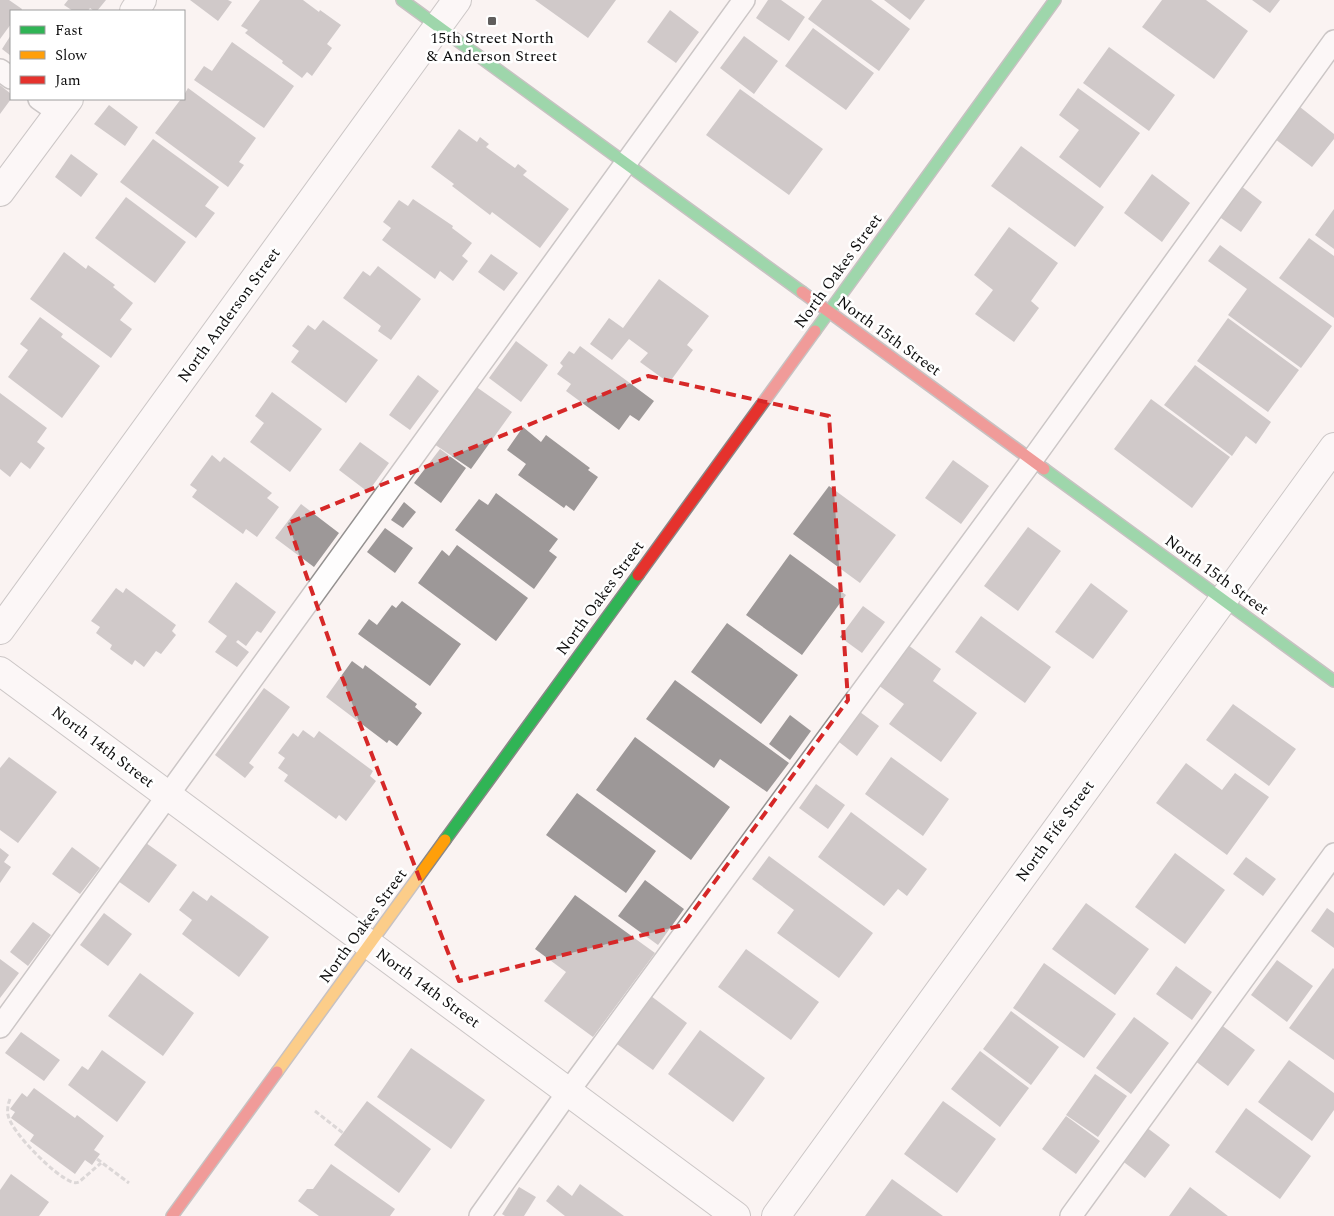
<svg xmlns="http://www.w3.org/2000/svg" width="1334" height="1216" viewBox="0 0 1334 1216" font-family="Spectral,serif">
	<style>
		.building { fill: #9d9898 }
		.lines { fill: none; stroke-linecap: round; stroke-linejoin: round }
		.lane-casing { stroke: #949190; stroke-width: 24 }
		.street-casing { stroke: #949190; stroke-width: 30 }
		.fast-casing { stroke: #8a8787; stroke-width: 14 }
		.slow-casing { stroke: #8a8787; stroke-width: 14 }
		.jam-casing { stroke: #8a8787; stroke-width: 14 }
		.path { stroke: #b8b7b6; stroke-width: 3; stroke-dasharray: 5 2.5; stroke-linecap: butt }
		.lane { stroke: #fefdfd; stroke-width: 21 }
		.street { stroke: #fefdfd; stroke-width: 28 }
		.fast { stroke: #30b455; stroke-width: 11 }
		.slow { stroke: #ff9f0a; stroke-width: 11 }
		.jam { stroke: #e5322d; stroke-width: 11 }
		.marked { fill: none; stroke: #d62828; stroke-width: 4; stroke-dasharray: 10 6; stroke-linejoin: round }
		.poi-dot { fill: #605e5d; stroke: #fff; stroke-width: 2 }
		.labels { text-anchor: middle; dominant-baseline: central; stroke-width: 5; stroke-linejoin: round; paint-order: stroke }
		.poi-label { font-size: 16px; fill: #0d0d0d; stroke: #fff }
		.street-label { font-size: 16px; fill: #0d0d0d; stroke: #fff }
	</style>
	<rect width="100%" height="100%" fill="#faf3f2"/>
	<path class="building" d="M0,0H9L22,9L21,11H11V24L0,39Z
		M68,0H106L97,11H94L90,8L88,11H73L64,5Z
		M190,0H228L232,2L218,21Z
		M260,0H303L319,12L320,10L341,25L327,44L332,48L312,76L307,72L302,78L282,63L283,61L245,33L248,30L241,26Z
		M535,0H616L588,38Z
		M768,0H781L805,17L789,41L756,18Z
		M822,0H871L910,29L879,71L808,19Z
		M884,0H925L910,20Z
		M1162,0H1206L1248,31L1214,79L1142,27Z
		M1252,0H1280L1270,13Z
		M670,10L699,32L676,63L647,42Z
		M813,28L874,73L846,110L785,66Z
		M11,35V56L2,49Z
		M744,36L778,61L754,94L720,68Z
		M232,42L294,86L264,128L194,80L204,66L212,71Z
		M1109,47L1175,95L1149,131L1083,83Z
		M0,85L11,94V99L0,114Z
		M188,88L256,138L239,162L244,165L228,187L155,133L181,99H184V95Z
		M1078,88L1140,133L1100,188L1059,157L1079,130L1059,115Z
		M740,89L823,149L789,195L706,135Z
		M109,105L138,127L125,146L94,124Z
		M1300,107L1334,134V139L1312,167L1275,139Z
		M459,129L477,142L480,137L489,144L486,147L515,168L518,164L527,171L523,175L569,209L540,248L492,212L490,215L452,186L454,184L431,167Z
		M153,139L219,187L205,206L215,213L196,238L120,182Z
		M1021,146L1104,207L1075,247L991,186Z
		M71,154L98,174L81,197L55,177Z
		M1152,174L1190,203L1162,242L1124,213Z
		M1241,186L1262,202L1241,232L1218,216Z
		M126,197L186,242L155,283L95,238Z
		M413,199L453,226L452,228L472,243L462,256L468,261L453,281L440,271L435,279L382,240L391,228L383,222L399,200L408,206Z
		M1334,209V249L1315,235Z
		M1009,227L1058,263L1031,301L1039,308L1014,342L975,314L993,290L974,275Z
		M1309,238L1334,256V318L1279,278Z
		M1220,245L1332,326L1301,368L1228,315L1247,289L1208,261Z
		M64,252L86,269L88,265L115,285L113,287L133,303L120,320L132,329L111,358L30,299Z
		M491,254L518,273L504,291L478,272Z
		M378,266L421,299L391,340L378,331L381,326L343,298L363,271L370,276Z
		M659,279L709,316L687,345L693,350L669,383L640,362L648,353L629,339L612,360L590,344L609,318L623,328Z
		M40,317L63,334L61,337L100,366L62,418L8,377L28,350L20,344Z
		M1228,318L1299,370L1268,412L1197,361Z
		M323,320L378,360L346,403L291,362L299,351L292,346L308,325L315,330Z
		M516,341L548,365L521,402L489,378Z
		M580,346L654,401L639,421L630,415L619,430L566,391L571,384L557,374L563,366L560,363L569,351L574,354Z
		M1195,365L1271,422L1256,444L1246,436L1232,456L1164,405Z
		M418,375L439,391L410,430L389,415Z
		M475,386L512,412L471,469L434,444Z
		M272,392L322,429L290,472L250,442L264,423L255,416Z
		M0,393L47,428L37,442L45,448L30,469L21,462L10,477L0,469Z
		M1151,399L1230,457L1192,508L1114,449Z
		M523,427L541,442L546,435L590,468L588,470L598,477L574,511L566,505L564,508L518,475L526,464L507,450Z
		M360,442L389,463L368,492L339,470Z
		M440,449L466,468L441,503L414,483Z
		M212,455L220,462L224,457L272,493L267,498L279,507L257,537L246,529L243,534L192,497L197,490L190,485Z
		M953,460L989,486L961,524L925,498Z
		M829,486L896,535L860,583L793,534Z
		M496,493L558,539L549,551L557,557L534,589L455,530L479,499L488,505Z
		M404,502L416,512L403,528L391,520Z
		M301,504L339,533L314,567L275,538Z
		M1028,527L1061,551L1018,611L984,586Z
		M385,528L413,548L395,573L367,552Z
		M457,545L528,598L496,641L418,583L442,550L449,556Z
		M790,554L846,595L802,655L746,615Z
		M236,582L276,612L261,633L257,631L246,646L238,640L236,642L249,652L237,667L215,652L227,636L208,622Z
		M1091,583L1128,611L1093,659L1055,632Z
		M116,588L123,593L126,588L176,625L172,631L176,635L161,654L156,651L144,667L135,660L132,665L110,649L112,645L96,633L100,627L91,621Z
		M402,601L461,644L430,686L358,634L369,619L377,625L392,605L396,608Z
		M863,606L885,622L862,653L840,637Z
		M981,616L1051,667L1025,703L955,652Z
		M727,623L798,675L761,724L691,672Z
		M908,645L941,669L933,681L977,713L941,762L889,724L904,704L878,685Z
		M352,661L363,669L365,665L417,704L415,707L422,713L397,746L389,740L387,743L326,697Z
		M675,680L789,763L767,792L720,759L714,768L646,719Z
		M264,688L290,707L249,763L254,767L245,778L215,755Z
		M1233,704L1296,749L1269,786L1206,740Z
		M860,712L879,726L857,756L839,742Z
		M790,715L811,731L790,760L769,744Z
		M303,730L314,738L319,731L373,771L370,776L376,781L346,821L339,815L336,819L284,781L288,775L278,768L285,758L278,753L293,733L298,737Z
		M635,737L730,807L691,860L596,790Z
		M9,757L57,792L18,843L0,830V768Z
		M891,757L949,799L923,836L865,794Z
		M1186,763L1222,790L1235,773L1269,797L1227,855L1156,803Z
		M816,784L845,805L828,829L799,808Z
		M577,793L656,851L626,893L546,835Z
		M851,812L927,869L907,896L898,889L884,906L818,857Z
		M146,843L177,865L149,903L118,881Z
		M72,847L100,868L80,894L52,874Z
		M0,848L9,855L4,862L11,867L0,883Z
		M1175,853L1225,890L1185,944L1135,907Z
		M769,856L873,933L839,978L777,933L794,910L752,879Z
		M1246,857L1276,879L1263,896L1233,874Z
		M645,880L684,909L658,945L618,916Z
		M193,891L207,901L211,895L269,937L239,977L182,934L192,920L179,910Z
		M575,895L655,953L593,1037L544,1001L566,972L535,949Z
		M1086,903L1149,949L1115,995L1052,949Z
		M1327,908L1334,913V948L1311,931Z
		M104,913L132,934L108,966L80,945Z
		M33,922L51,935L28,966L10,952Z
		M746,949L819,1002L791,1040L718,987Z
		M0,959L19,973L0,998Z
		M1277,960L1313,986L1287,1022L1251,995Z
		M1044,963L1116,1014L1084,1058L1013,1008Z
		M1176,966L1212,992L1192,1020L1156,994Z
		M1333,968L1334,969V1060L1289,1028Z
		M140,973L194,1013L163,1056L108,1016Z
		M651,996L687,1023L653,1070L617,1044Z
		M1011,1011L1059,1047L1031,1085L983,1049Z
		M1134,1017L1169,1043L1131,1094L1096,1068Z
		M1220,1024L1255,1050L1228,1086L1194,1060Z
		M700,1030L765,1078L733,1122L668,1074Z
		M21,1032L60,1060L44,1081L5,1053Z
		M411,1048L485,1100L451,1149L377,1097Z
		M102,1050L146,1082L117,1122L68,1085L82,1066L88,1070Z
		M980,1051L1029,1088L1000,1127L951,1089Z
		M1289,1060L1334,1093V1110L1312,1141L1258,1102Z
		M1095,1074L1127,1096L1098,1137L1066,1115Z
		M34,1088L75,1118L77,1115L104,1136L94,1150L100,1154L92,1165L85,1160L75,1174L30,1141L34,1135L11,1118L15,1112L10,1109L22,1093L27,1097Z
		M367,1101L431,1149L399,1193L334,1145Z
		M943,1101L996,1139L957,1193L904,1154Z
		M1246,1108L1311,1156L1280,1199L1215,1152Z
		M1066,1116L1100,1141L1076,1174L1042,1149Z
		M1146,1127L1170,1145L1145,1178L1121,1160Z
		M331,1164L395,1209L390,1216H319L298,1201L307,1189H313Z
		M11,1174L49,1202L39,1216H0V1190Z
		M892,1179L943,1216H865Z
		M580,1184L624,1216H565L546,1201L558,1185L572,1196Z
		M519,1187L536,1197L524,1216H505L502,1214Z
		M1190,1187L1228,1216H1169Z"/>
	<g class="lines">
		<g class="lane-casing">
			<path id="lane" d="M0,70L11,78
				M39,99L59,113
				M0,1027L744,0
				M480,1216L568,1092L1032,460L1334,41
				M1071,1216L1334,854"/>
		</g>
		<g class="street-casing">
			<path id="street" d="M134,11L142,0
				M0,192L69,99
				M0,630L457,0
				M0,671L736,1216
				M776,1216L1334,447"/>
		</g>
		<g class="fast-casing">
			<path id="fast" d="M402,0L802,292
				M815,331L1055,0
				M1044,469L1334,681
				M445,840L638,575"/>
		</g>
		<g class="slow-casing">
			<path id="slow" d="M277,1072L445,840"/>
		</g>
		<g class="jam-casing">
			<path id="jam" d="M802,292L1044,469
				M638,575L815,331
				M172,1216L277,1072"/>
		</g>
		<path class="path" d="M10,1099C8,1104 7,1110 8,1115C11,1132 55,1176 72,1182C75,1183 76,1183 79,1182L101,1163
			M315,1111L343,1133
			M97,1159L129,1183"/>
		<use href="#lane" class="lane"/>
		<use href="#street" class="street"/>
		<use href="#fast" class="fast"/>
		<use href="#slow" class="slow"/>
		<use href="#jam" class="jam"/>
	</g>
	<path d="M0 0H1334V1216H0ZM648,376L829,416L848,700L683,925L459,981L342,677L288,523Z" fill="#faf3f2" fill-opacity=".55" fill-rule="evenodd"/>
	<path class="marked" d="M648,376L829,416L848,700L683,925L459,981L342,677L288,523Z"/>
	<rect class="poi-dot" x="487" y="16" width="10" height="10" rx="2.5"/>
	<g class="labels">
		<g class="poi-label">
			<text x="492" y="38">15th Street North<tspan x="492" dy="18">&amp; Anderson Street</tspan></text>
		</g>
		<g class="street-label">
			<text transform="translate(838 271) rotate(-54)">North Oakes Street</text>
			<text transform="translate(229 315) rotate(-54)">North Anderson Street</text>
			<text transform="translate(889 336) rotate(36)">North 15th Street</text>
			<text transform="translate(1217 575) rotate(36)">North 15th Street</text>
			<text transform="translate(600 598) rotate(-54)">North Oakes Street</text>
			<text transform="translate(103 747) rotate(37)">North 14th Street</text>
			<text transform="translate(1055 831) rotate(-54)">North Fife Street</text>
			<text transform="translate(363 926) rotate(-54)">North Oakes Street</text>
			<text transform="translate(428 988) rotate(36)">North 14th Street</text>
		</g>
	</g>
	<rect x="10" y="10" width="175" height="90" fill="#ffffff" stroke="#9e9e9e"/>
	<rect x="20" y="26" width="25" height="8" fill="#30b455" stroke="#9e9e9e"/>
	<text x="55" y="35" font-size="15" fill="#0d0d0d">Fast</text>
	<rect x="20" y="51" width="25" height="8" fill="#ff9f0a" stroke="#9e9e9e"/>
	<text x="55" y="60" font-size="15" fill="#0d0d0d">Slow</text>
	<rect x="20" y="76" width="25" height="8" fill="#e5322d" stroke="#9e9e9e"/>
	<text x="55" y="85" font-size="15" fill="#0d0d0d">Jam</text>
</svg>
